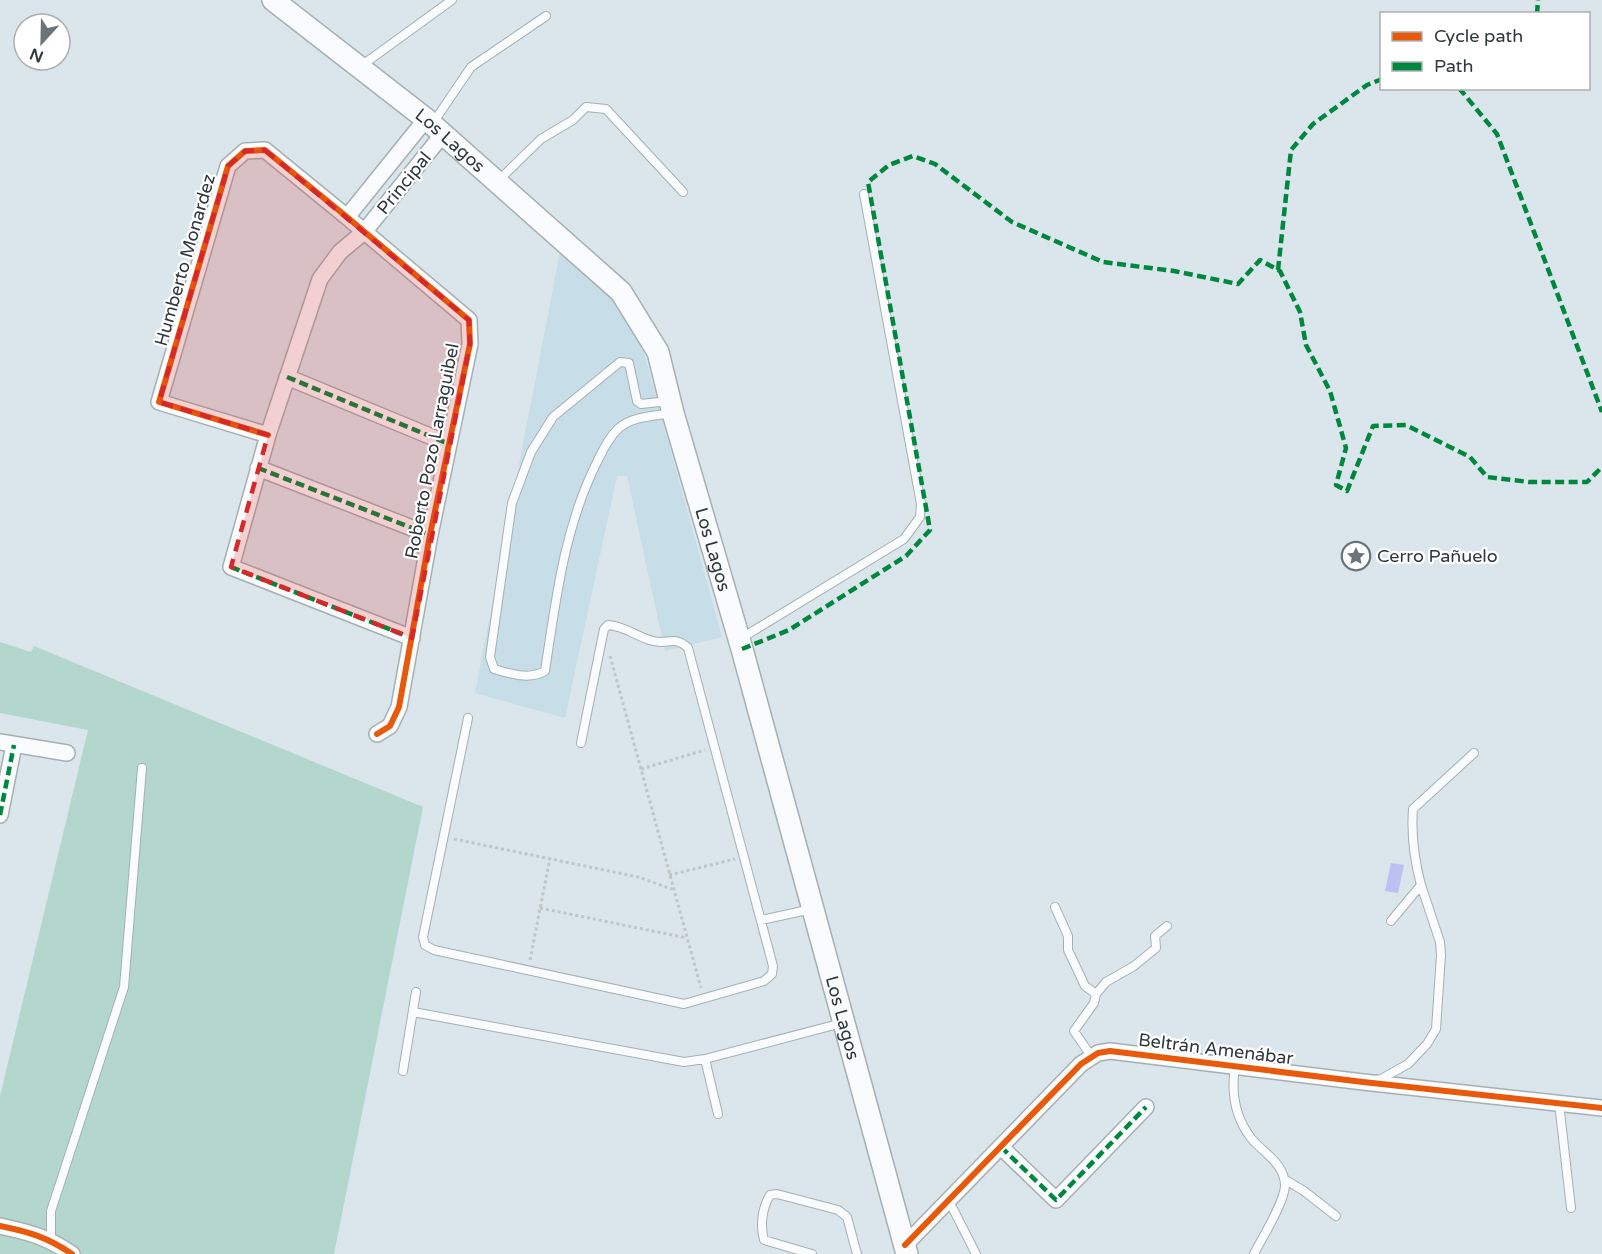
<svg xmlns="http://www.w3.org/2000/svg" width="1602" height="1254" viewBox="0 0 1602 1254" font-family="'Varela Round',sans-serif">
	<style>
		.built { fill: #c7dde7 }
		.green { fill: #b3d7cc }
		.water { fill: #bcc0f3 }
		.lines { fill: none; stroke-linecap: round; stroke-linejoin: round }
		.lane-casing { stroke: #a6b0b3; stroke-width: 10 }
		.street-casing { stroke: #a6b0b3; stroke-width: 18 }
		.secondary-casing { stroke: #a6b0b3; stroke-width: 24 }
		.path { stroke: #c0c6c7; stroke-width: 3; stroke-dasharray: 3 3; stroke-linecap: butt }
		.lane { stroke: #f9fbfc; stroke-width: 8 }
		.street { stroke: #f9fbfc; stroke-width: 15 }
		.secondary { stroke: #f9fbfc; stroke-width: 21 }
		.quiet { stroke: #00873e; stroke-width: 4.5; stroke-dasharray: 9 4.5; stroke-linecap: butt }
		.cycleway-casing { stroke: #fff; stroke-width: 10 }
		.cycleway { stroke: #e8590c; stroke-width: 6 }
		.marked { fill: #d62828; fill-opacity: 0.2; stroke: #d62828; stroke-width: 4.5; stroke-dasharray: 12 8; stroke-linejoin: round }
		.labels { text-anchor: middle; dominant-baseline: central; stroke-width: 4.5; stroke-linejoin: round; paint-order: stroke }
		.street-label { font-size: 18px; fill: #2f383c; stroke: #fff }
		.poi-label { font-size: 18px; fill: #2f383c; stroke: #fff; text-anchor: start }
	</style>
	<rect width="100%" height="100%" fill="#dae6eb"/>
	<path class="built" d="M560,252L613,297L639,335L722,637L665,651L627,476H617L565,718L475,693Z"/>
	<path class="green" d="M0,642L31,652L34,646L423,807L334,1254H0V1096L88,730L0,713Z"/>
	<path class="water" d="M1391,863L1404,865L1398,893L1385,891Z"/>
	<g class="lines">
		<g class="lane-casing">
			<path id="lane" d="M361,66L452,0
				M433,123L471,67L546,16
				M499,180L541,139L573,120L586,107L606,109L683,192
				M669,401L641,404L637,401L629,363L620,362L553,417L531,452L512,503L490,657L494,669C510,674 530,680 545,671C556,599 564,528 597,462C603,450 609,437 619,428C632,416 655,416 672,413
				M740,639L904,539L920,517L921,504L864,194
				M468,718L423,937L425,945L434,950L684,1004L764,981L772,974L773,966L688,648C674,635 668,645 653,641C637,637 625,626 608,625L604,629L581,743
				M1421,885C1414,859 1411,836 1413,809L1474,753
				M1055,907L1068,936V950L1085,986L1096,994
				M761,920L812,909
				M413,1012L684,1062L705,1059L842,1023
				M1091,1056L1074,1031L1094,1003L1096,994L1106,982L1134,966L1156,948L1155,936L1167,926
				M705,1059L718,1114
				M1235,1067C1231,1092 1235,1117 1251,1138C1263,1153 1285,1163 1285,1186C1284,1203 1262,1238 1254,1254
				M403,1071L416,992
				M1377,1080L1381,1079L1408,1064L1427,1044L1436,1029L1441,955L1440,942L1421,885L1391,921
				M1559,1103L1571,1208
				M1284,1179L1304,1191L1336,1216
				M949,1201L976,1254
				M51,1240V1211L124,987L142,768
				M812,1254L764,1240C760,1226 762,1208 770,1195L777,1194L838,1210L847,1217L857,1254"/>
		</g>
		<g class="street-casing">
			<path id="street" d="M347,217L426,119
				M287,377L449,444
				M268,435L159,402L228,166L245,151L265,150L347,217L469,320L470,344L430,535L399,707L390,726L377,734
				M258,468L430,535
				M412,638L231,567L268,435L320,279L340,252L364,232L443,134
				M0,742L67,753
				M0,815L14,745
				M1001,1147L1056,1200L1146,1107
				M0,1226C29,1232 47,1237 72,1254
				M905,1245L1081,1064L1098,1053L1110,1051L1363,1082L1602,1108"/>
		</g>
		<g class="secondary-casing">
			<g id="secondary">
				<path id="s1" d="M273,0L426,119L621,292L658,352L673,413L742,649L907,1254"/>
			</g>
		</g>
		<path class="path" d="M610,656L701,988
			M641,769L705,750
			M454,839L638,877L672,889
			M669,875L735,859
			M540,908L687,938
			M530,960L550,858"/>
		<use href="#lane" class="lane"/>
		<use href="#street" class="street"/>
		<use href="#secondary" class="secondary"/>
		<path class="quiet" d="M1537,14L1538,0
			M1459,88L1497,134L1602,412
			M1278,270L1291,150L1313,124L1367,85L1382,79
			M287,377L449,444
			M258,468L430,535
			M231,567L412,638
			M742,649L789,630L906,556L930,530L868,182L889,165L913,156L935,164L1012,222L1103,262L1174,271L1238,284L1260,260L1280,271L1300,312L1306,345L1330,391L1346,448L1336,485L1347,491L1373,426L1406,425L1470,457L1487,477L1529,482H1587L1602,467
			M0,815L14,745
			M1001,1147L1056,1200L1146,1107"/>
		<g class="cycleway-casing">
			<path id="cycleway" d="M268,435L159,402L228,166L245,151L265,150L347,217L469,320L470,344L430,535L399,707L390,726L377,734
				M0,1226C29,1232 47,1237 72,1254
				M905,1245L1081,1064L1098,1053L1110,1051L1363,1082L1602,1108"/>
		</g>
		<use href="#cycleway" class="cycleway"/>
	</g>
	<path class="marked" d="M265,150L469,320L470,344L412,638L231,567L268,435L159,402L228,166L245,151Z"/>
	<defs>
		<g id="sight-ring" transform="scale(1.5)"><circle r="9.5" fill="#fff" stroke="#6b7579" stroke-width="1.5"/><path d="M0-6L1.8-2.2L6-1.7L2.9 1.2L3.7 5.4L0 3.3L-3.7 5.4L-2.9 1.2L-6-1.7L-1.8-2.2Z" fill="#6b7579"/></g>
	</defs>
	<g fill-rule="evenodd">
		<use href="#sight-ring" x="1356" y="556"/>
	</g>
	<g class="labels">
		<g class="street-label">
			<text stroke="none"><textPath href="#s1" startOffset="226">Los Lagos</textPath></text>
			<text transform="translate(404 183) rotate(-51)">Principal</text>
			<text transform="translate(185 260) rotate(-74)">Humberto Monardez</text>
			<text transform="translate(432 451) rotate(-79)">Roberto Pozo Larraguibel</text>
			<text stroke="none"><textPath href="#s1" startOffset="730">Los Lagos</textPath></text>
			<text stroke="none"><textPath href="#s1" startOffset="1216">Los Lagos</textPath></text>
			<text transform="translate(1216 1049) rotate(7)">Beltrán Amenábar</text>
		</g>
		<g class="poi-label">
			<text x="1377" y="556">Cerro Pañuelo</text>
		</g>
	</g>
	<rect x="1380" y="12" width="210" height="78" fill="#ffffff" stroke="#acafb1" stroke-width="1.5"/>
	<rect x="1392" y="32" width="30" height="9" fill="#e8590c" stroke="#acafb1" stroke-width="1.5"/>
	<text x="1434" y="42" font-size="18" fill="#2f383c">Cycle path</text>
	<rect x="1392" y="62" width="30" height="9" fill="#00873e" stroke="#acafb1" stroke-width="1.5"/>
	<text x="1434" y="72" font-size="18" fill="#2f383c">Path</text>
	<g transform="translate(42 42) rotate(202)"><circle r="28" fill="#ffffff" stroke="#acafb1" stroke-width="1.5"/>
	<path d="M0-4.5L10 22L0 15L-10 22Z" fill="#6b7579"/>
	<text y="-9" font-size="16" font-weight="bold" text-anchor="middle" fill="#2f383c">N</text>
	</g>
</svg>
